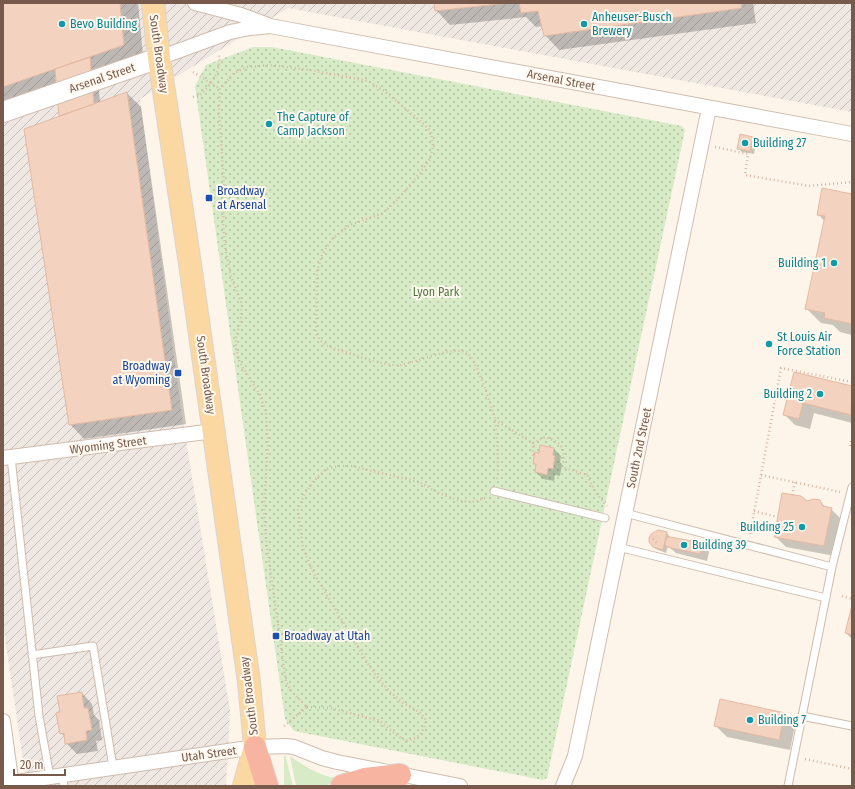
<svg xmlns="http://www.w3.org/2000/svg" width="855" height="789" viewBox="0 0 855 789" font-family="'Fira Sans Condensed',sans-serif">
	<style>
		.industrial { fill: url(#industrial-furrows) }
		.green { fill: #d7ebc7 }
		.park { fill: url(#park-dots) }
		.shadow { fill: #0003 }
		.building { fill: #f3d3c0; stroke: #e5b9a1 }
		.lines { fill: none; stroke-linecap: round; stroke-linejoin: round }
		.lane-casing { stroke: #cfbcae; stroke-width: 9 }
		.street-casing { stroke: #cfbcae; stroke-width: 16 }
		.secondary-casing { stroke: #d5beae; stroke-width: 22 }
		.primary-casing { stroke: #dcd4d0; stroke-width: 24 }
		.highway-casing { stroke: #dcd4d0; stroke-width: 24 }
		.path { stroke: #d8b6a3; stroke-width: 2.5; stroke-dasharray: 1 3; stroke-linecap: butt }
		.lane { stroke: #fff; stroke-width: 7 }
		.street { stroke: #fff; stroke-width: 14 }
		.secondary { stroke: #fff; stroke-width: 20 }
		.primary { stroke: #fbd7a2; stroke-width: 22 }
		.highway { stroke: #f7b4a0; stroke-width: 22 }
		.culture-dot { fill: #0f9aa8; stroke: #fff9f0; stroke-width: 1.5 }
		.transit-dot { fill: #1a4fb4; stroke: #fff9f0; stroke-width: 1.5 }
		.labels { text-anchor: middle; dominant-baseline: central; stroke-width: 4; stroke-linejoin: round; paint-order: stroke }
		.culture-label { font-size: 12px; fill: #0d838f; stroke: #fff9f0; text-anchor: start }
		.street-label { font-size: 12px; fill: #785a4c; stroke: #fff9f0 }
		.transit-label { font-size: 12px; fill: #164399; stroke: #fff9f0; text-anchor: start }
		.park-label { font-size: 12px; fill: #527841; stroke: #fff9f0 }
	</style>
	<defs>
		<pattern id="industrial-furrows" width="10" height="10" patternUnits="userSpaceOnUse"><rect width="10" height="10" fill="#eee7e2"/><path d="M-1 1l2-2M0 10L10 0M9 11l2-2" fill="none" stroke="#c6beb9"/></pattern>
		<pattern id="park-dots" width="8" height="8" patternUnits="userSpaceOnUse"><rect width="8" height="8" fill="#d7ebc7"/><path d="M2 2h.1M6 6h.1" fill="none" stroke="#b3c1a4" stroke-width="1.8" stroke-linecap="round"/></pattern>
	</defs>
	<rect width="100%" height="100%" fill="#fdf5e9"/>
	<path class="industrial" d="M3,3H852V112L288,8L140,99L182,416L230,711L226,786H27L3,625Z"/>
	<path class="green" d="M285,754L293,786H284V757Z
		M290,756C304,766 319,776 337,778V780L326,786H296Z"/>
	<path class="park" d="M253,47H272L682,126L685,130L547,778L543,780L294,731L285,719L195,86L206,65Z"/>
	<path class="shadow" d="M3,3H138L144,66L98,81L100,102L127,93L141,107L186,424L84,439L70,424L60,117L58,95L3,114Z
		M435,3H753L756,23L559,50L545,35L543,26L536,27L526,17L450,25L436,10Z
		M741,135L753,138L756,141L754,154L742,152L738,148Z
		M852,195V335L840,332L833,325L821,323L806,308L825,222L818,214Z
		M795,373L852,387V423L814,413L810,429L795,425L784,414Z
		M554,449L561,456L560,462L562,464L560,476L555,475L554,481L543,479L536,472L537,466L534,463L539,454Z
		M820,501L826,508L831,509L842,520L835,556L786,547L775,536L807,502Z
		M667,533L670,537V539L702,544L709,552L707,561L676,553L668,546L666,553L656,549L652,546Z
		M852,609V639L846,633Z
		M82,693L92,704L94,715L99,720L102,740L96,741L98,751L77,754L66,743V738L61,733V713Z
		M784,714L795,725L790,750L727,737L716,726Z"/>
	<path class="building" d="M3,3H120L124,45L3,87Z
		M434,3H508L435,11Z
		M519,3H741L742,8L544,36L538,11L521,13Z
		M90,57L94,104L59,116L55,69Z
		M127,92L172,410L69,425L24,129Z
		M740,134L753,137L750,151L737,149Z
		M822,188L852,194V324L824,318L825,313L805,309L825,216L817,215Z
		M794,372L852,386L851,415L803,403L799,419L783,415Z
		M540,445L554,448L553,455L555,456L553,469L548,468L547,475L535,472L536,464H533L534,457L535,452L539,453Z
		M782,493L801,496L807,501L813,499L820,500L823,506L832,508L824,546L774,537Z
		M658,530L667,532L663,550L653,547L649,542V538L651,534Z
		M670,537L703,543L700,554L667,547L665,544V541L668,537Z
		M852,605V635L845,633Z
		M82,692L84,708H88L92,730L86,731L87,740L65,744L64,733L60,734L56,713L60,712L57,696Z
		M720,699L785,713L779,740L714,726Z"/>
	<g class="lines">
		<g class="lane-casing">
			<path id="lane" d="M11,457L39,716L50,777
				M494,491L605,518
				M625,513L832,567
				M618,547L826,598
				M32,655L93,646L113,767
				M802,716L852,726
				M62,775L64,786
				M788,786L832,567L852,487"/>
		</g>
		<g class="street-casing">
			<path id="street" d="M195,3L241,15L268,25
				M159,58L230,32L250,28L270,26L852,134
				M3,458L214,431
				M3,721L12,786
				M3,784L255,747L286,746L294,747L322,758L337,762L460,786
				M563,786L575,756L709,108"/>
		</g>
		<g class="secondary-casing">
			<path id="secondary" d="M3,112L159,58"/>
		</g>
		<g class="primary-casing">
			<path id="primary" d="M153,3L159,58L190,264L249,682L255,747V767
				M244,786L254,750"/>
		</g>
		<g class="highway-casing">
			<path id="highway" d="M255,747L267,786
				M342,786L365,779L400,775"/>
		</g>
		<path class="path" d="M193,72L220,89
			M193,97L199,96C211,85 221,72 219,55
			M715,147L748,154L745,175L809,186L852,182
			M495,420L533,443V454L534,457
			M533,443L545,437C562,442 567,449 562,467
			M850,446L852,438
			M553,466L562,467L587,475L596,493L607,506
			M761,475L840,492
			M792,495L795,482
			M754,511L777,517
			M750,534L781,368L852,382
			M653,539L658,544
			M842,596L852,599
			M307,707L331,708L380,721L396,735L406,741C420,738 423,733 426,720L421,713L402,702L390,692L374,673L356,644L312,570L303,548L298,510L304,495L313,482L326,469L339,466H352L419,482L439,493L460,501L472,502L485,498
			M284,726L307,707L292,692L286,682L266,539L264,507L268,443L266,413L260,395L240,363L236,349V338L241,319L242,304L231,277L225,247L223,222L225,197L219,114L220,89L234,73L247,67L269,65L310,70L368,81L383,90L424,124L431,132L433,146L430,159L420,173L400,197L383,213L350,225L332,239L322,255L317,271L316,333L320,340L327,346C343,351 385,367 401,365C417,362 452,346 466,352C475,356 491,404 494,416C497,427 499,468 497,480
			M805,759L852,769"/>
		<use href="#lane" class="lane"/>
		<use href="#street" class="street"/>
		<use href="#secondary" class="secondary"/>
		<use href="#primary" class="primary"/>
		<use href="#highway" class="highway"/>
	</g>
	<g class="culture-dot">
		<circle cx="62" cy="24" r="4"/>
		<circle cx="584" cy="24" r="4"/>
		<circle cx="269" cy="124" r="4"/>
		<circle cx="745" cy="143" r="4"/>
		<circle cx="834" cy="263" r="4"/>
		<circle cx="769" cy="344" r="4"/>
		<circle cx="820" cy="394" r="4"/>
		<circle cx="802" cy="527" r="4"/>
		<circle cx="684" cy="545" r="4"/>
		<circle cx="750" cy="720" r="4"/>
	</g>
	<g class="transit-dot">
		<rect x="205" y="194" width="8" height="8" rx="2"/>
		<rect x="174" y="369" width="8" height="8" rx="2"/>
		<rect x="272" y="632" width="8" height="8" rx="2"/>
	</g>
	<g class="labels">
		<g class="culture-label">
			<text x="592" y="17">Anheuser-Busch<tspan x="592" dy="14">Brewery</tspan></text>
			<text x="70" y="24">Bevo Building</text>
			<text x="277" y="117">The Capture of<tspan x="277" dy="14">Camp Jackson</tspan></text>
			<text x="753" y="143">Building 27</text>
			<text x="826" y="263" text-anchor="end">Building 1</text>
			<text x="777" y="337">St Louis Air<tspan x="777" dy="14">Force Station</tspan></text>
			<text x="812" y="394" text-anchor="end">Building 2</text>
			<text x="794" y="527" text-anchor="end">Building 25</text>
			<text x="692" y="545">Building 39</text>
			<text x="758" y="720">Building 7</text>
		</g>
		<g class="street-label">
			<text transform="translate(159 54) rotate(82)">South Broadway</text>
			<text transform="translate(102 78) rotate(-19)">Arsenal Street</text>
			<text transform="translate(561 80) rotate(11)">Arsenal Street</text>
			<text transform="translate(206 375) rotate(82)">South Broadway</text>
			<text transform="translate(108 445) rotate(-7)">Wyoming Street</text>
			<text transform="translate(639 448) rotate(-78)">South 2nd Street</text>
			<text transform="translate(249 696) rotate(-97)">South Broadway</text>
			<text transform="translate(209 754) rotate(-8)">Utah Street</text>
		</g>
		<g class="transit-label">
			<text x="217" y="191">Broadway<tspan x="217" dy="14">at Arsenal</tspan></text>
			<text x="170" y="366" text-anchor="end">Broadway<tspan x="170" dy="14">at Wyoming</tspan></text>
			<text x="284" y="636">Broadway at Utah</text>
		</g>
		<g class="park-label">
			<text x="436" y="292">Lyon Park</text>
		</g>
	</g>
	<rect width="855" height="789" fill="none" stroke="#785a4c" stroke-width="8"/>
	<path d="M14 769v6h51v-6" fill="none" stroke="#785a4c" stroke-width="2"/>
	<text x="20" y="769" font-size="12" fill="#785a4c" stroke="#fff9f0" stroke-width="3" paint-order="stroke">20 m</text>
</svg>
